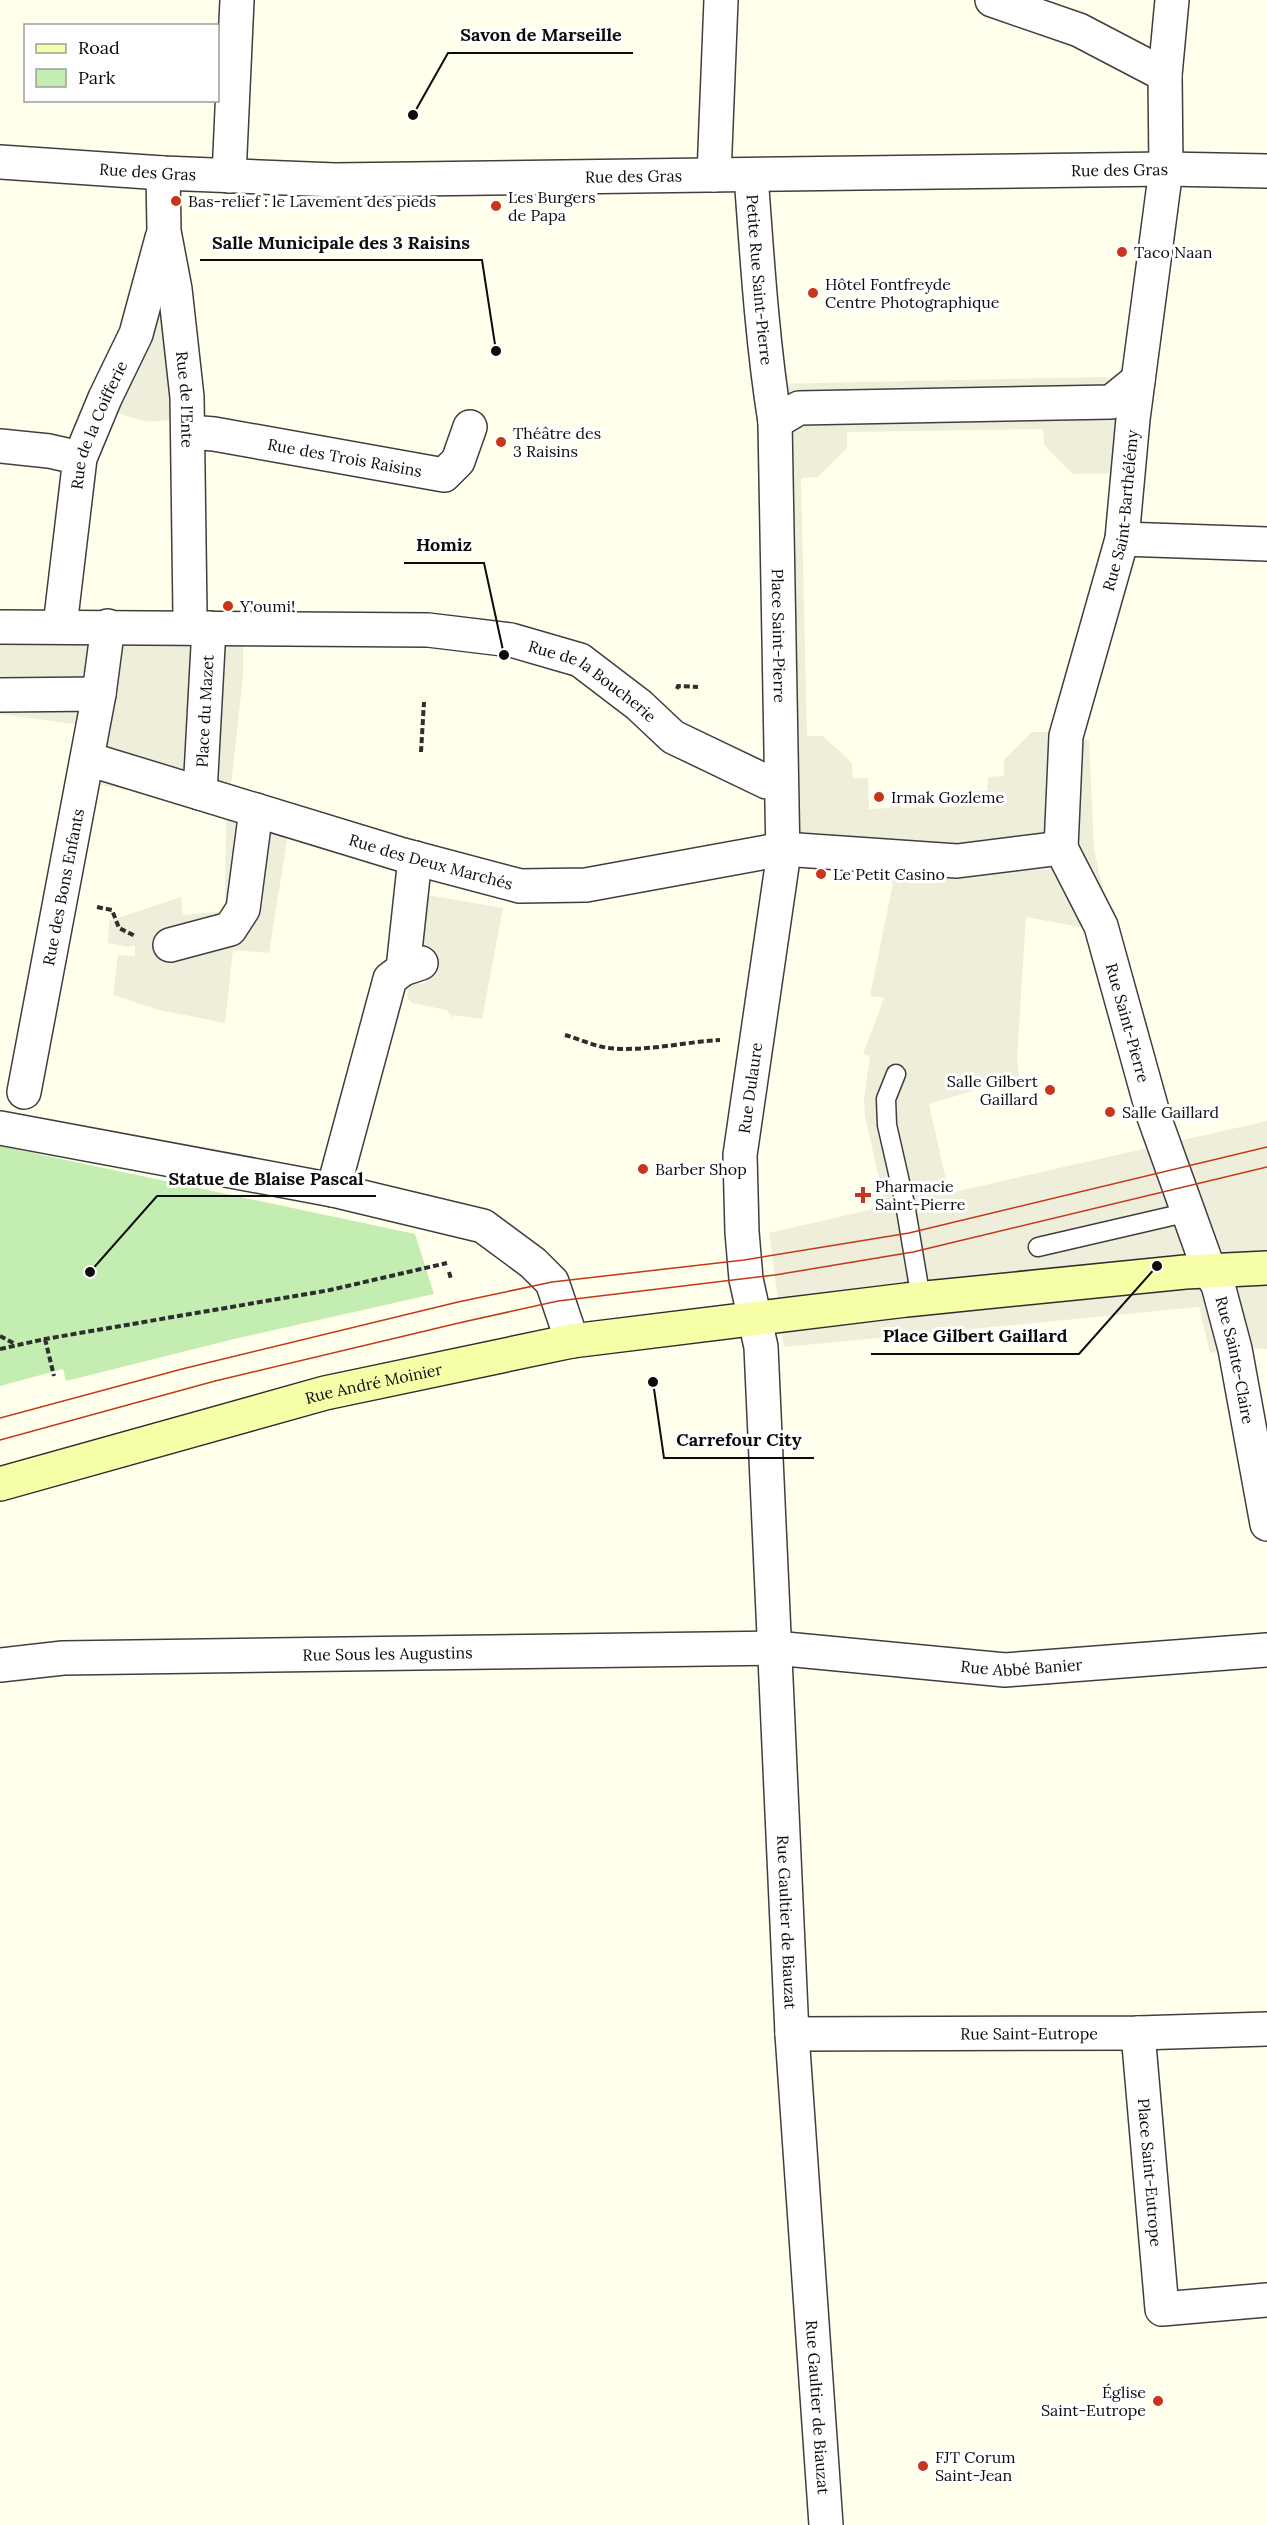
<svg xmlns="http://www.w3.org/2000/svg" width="1267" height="2525" viewBox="0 0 1267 2525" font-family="Lora,serif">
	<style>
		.green { fill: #c4edb2 }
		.plaza { fill: #efeeda }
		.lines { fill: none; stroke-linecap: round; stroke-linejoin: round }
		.lane-casing { stroke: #3f3f3f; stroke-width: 21 }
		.street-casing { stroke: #3f3f3f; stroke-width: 36 }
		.secondary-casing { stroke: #2e2e2e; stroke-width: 36 }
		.path { stroke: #2e2e2e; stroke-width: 4; stroke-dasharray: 6 3; stroke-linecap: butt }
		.lane { stroke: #fff; stroke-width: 18 }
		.street { stroke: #fff; stroke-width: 33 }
		.secondary { stroke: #f6ffa7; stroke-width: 33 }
		.tram { stroke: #c83518; stroke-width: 1.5 }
		.poi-dot { fill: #c83518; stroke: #fff; stroke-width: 2 }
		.labels { text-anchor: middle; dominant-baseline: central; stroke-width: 6; stroke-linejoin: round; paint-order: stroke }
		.street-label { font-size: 16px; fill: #0c0c0c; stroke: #fff }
		.poi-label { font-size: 16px; fill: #0c0c0c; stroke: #fff; text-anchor: start }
		.leader { fill: none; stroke: #0c0c0c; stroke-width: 2 }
		.callout-dot { fill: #0c0c0c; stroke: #fff; stroke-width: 2 }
		.callout-label { font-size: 18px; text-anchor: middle; font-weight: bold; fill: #0c0c0c; stroke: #fff; stroke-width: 6; stroke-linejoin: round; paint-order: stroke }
	</style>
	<rect width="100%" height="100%" fill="#ffffec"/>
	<path class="green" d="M0,1146L415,1234L434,1294L234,1339L66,1381L63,1369L0,1386Z"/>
	<path class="plaza" d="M157,231L188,418L148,422L110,411L114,353Z
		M1103,377L1138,380L1128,473L1073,474L1044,445L1043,429L847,432V448L818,477L801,478L807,736H823L852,763L853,778H868L869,809L890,808V799H900L901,808L958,807L959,792L987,791L988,777L1004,776V760L1032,732H1048L1089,740L1094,849L1110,922L1091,929L1026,917L1017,1058L1019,1077L929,1104L949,1193L1267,1121V1349L1244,1348L1210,1353L1199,1307L784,1347L769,1233L869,1210L883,1197L865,1116L864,1098L870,1056L863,1054L884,998L870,996L893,883L800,863L767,782L755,381L769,384Z
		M0,609L177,618L243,613V676L231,786L288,834L269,953L233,950L225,1023L159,1010L113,995L118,955L135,956V945L129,947L108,943L109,921L181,897L183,915L225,911L226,814L179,799L71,780L82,725L0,714Z
		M422,894L503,908L482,1019L454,1015L452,1018L447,1010L412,1003L407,997L408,989L416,983L425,984L427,974L414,951Z"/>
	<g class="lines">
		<g class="lane-casing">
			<path id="lane" d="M896,1074L886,1099L887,1125L905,1204L921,1299
				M1038,1247L1189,1212"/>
		</g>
		<g class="street-casing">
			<g id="street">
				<path d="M992,0L1079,30L1165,75"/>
				<path id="s1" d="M0,162L163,173L335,180L1166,169L1267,171"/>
				<path id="s2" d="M163,173L164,231L175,289L187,397L190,615L192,628"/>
				<path d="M714,175L721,0"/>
				<path id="s3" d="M751,175C757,257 762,340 775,422L783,859L740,1155L742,1232L746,1279L761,1347L792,2034L826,2525"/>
				<path d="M229,176L237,0"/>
				<path d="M775,422L799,408L1111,402L1138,380"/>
				<path id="s4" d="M189,432L214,434L444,475L458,461L470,427"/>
				<path d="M0,446L49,451L80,458"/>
				<path d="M1122,539L1267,544"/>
				<path id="s5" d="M60,626L80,458L105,398L136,334L162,238"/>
				<path id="s6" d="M0,627L428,630L511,640L580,660L639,705L673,737L767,782L781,784"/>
				<path d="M99,694L108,626"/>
				<path d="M0,695L99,694L24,1092"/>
				<path id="s7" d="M88,759L403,855L520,886L586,885L783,849L957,861L1061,848"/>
				<path id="s8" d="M200,793L209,628"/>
				<path id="s9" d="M1061,848L1066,736L1122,539L1133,419L1166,169L1165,75L1172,0"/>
				<path id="s10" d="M1061,848L1101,926L1154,1117L1209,1270L1218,1285L1235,1349L1267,1524"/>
				<path d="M170,945L230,929L243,909L256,810"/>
				<path d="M403,969L415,858"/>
				<path d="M0,1128L333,1190L483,1226L533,1263L552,1282L572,1341"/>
				<path d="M333,1190L390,979L403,969L421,963"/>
				<path id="s11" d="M0,1665L63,1658L775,1648L1005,1670L1267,1650"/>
				<path id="s12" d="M1138,2033L1162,2309L1267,2300"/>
				<path id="s13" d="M792,2034L1138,2033L1267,2029"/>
			</g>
		</g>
		<g class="secondary-casing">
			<g id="secondary">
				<path id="s14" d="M0,1484L325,1393L572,1341L906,1300L1185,1272L1267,1268"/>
			</g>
		</g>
		<path class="path" d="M677,689L678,686L698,687
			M421,752L424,702
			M97,907L112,910L119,928L135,936
			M565,1035C579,1039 594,1046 609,1048C645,1052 684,1042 720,1040
			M449,1272L451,1279
			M0,1336L15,1344
			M45,1339L54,1376
			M0,1349L45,1339L330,1290L447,1263"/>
		<use href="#lane" class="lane"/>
		<use href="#street" class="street"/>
		<use href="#secondary" class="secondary"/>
		<path class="tram" d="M0,1418L182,1369L458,1302L552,1282L744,1260L909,1233L1267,1147
			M0,1440L215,1381L463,1322L558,1301L775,1275L913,1252L1267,1167"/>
	</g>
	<g class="poi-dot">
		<circle cx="176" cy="201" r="6"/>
		<circle cx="496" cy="206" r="6"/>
		<circle cx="1122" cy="252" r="6"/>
		<circle cx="813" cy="293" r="6"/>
		<circle cx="501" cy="442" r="6"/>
		<circle cx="228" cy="606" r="6"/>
		<circle cx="879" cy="797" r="6"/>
		<circle cx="821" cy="874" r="6"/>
		<circle cx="1050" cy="1090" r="6"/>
		<circle cx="1110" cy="1112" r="6"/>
		<circle cx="643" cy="1169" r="6"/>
		<path d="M860 1186h6v6h6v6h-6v6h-6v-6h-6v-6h6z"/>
		<circle cx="1158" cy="2401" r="6"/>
		<circle cx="923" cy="2466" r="6"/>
	</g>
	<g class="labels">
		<g class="street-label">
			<text stroke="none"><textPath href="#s1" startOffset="1120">Rue des Gras</textPath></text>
			<text stroke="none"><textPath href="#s1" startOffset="148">Rue des Gras</textPath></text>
			<text stroke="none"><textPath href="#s1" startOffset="634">Rue des Gras</textPath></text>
			<text stroke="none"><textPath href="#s3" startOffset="105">Petite Rue Saint-Pierre</textPath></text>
			<text stroke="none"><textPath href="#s2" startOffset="228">Rue de l'Ente</textPath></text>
			<text stroke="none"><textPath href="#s5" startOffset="206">Rue de la Coifferie</textPath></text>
			<text stroke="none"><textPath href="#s4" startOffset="158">Rue des Trois Raisins</textPath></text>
			<text stroke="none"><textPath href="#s9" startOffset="345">Rue Saint-Barthélémy</textPath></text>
			<text stroke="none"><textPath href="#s3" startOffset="462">Place Saint-Pierre</textPath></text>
			<text stroke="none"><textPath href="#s6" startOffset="604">Rue de la Boucherie</textPath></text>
			<text stroke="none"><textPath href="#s8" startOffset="82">Place du Mazet</textPath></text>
			<text stroke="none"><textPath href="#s7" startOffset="358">Rue des Deux Marchés</textPath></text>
			<text transform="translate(63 887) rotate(-79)">Rue des Bons Enfants</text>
			<text stroke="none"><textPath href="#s10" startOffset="188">Rue Saint-Pierre</textPath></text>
			<text transform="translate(750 1088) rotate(-82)">Rue Dulaure</text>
			<text stroke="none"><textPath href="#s10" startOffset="543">Rue Sainte-Claire</textPath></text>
			<text stroke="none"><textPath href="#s14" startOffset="387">Rue André Moinier</textPath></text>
			<text stroke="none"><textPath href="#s11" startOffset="388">Rue Sous les Augustins</textPath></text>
			<text stroke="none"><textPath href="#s11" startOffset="1023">Rue Abbé Banier</textPath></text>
			<text stroke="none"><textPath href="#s3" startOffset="1754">Rue Gaultier de Biauzat</textPath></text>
			<text stroke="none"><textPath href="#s13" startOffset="237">Rue Saint-Eutrope</textPath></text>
			<text stroke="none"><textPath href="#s12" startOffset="140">Place Saint-Eutrope</textPath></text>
			<text stroke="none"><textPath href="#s3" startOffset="2240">Rue Gaultier de Biauzat</textPath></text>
		</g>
		<g class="poi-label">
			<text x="508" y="197">Les Burgers<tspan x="508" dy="18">de Papa</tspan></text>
			<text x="188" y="201">Bas-relief : le Lavement des pieds</text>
			<text x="1134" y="252">Taco Naan</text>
			<text x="825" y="284">Hôtel Fontfreyde<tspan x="825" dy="18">Centre Photographique</tspan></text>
			<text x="513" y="433">Théâtre des<tspan x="513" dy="18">3 Raisins</tspan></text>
			<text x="240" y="606">Y'oumi!</text>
			<text x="891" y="797">Irmak Gozleme</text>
			<text x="833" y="874">Le Petit Casino</text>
			<text x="1038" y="1081" text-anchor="end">Salle Gilbert<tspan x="1038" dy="18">Gaillard</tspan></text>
			<text x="1122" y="1112">Salle Gaillard</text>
			<text x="655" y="1169">Barber Shop</text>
			<text x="875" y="1186">Pharmacie<tspan x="875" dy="18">Saint-Pierre</tspan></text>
			<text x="1146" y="2392" text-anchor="end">Église<tspan x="1146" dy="18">Saint-Eutrope</tspan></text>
			<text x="935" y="2457">FJT Corum<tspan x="935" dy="18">Saint-Jean</tspan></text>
		</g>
	</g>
	<path class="leader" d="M413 115L448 53H633M496 351L482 260H200M504 655L484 563H404M90 1272L157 1196H376M1157 1266L1079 1354H871M653 1382L664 1458H814"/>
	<g class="callout-dot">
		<circle cx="413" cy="115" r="6"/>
		<circle cx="496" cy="351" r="6"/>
		<circle cx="504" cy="655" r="6"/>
		<circle cx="90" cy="1272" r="6"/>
		<circle cx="1157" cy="1266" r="6"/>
		<circle cx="653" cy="1382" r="6"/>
	</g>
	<g class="callout-label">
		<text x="541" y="41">Savon de Marseille</text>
		<text x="341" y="249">Salle Municipale des 3 Raisins</text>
		<text x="444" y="551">Homiz</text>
		<text x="266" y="1185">Statue de Blaise Pascal</text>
		<text x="975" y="1342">Place Gilbert Gaillard</text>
		<text x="739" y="1446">Carrefour City</text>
	</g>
	<rect x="24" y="24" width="195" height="78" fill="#ffffff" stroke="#9e9e9e" stroke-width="1.5"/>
	<rect x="36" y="44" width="30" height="9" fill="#f6ffa7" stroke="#9e9e9e" stroke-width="1.5"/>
	<text x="78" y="54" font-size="18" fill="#0c0c0c">Road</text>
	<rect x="36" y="69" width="30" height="18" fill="#c4edb2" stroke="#9e9e9e" stroke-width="1.5"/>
	<text x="78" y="84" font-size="18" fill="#0c0c0c">Park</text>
</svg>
